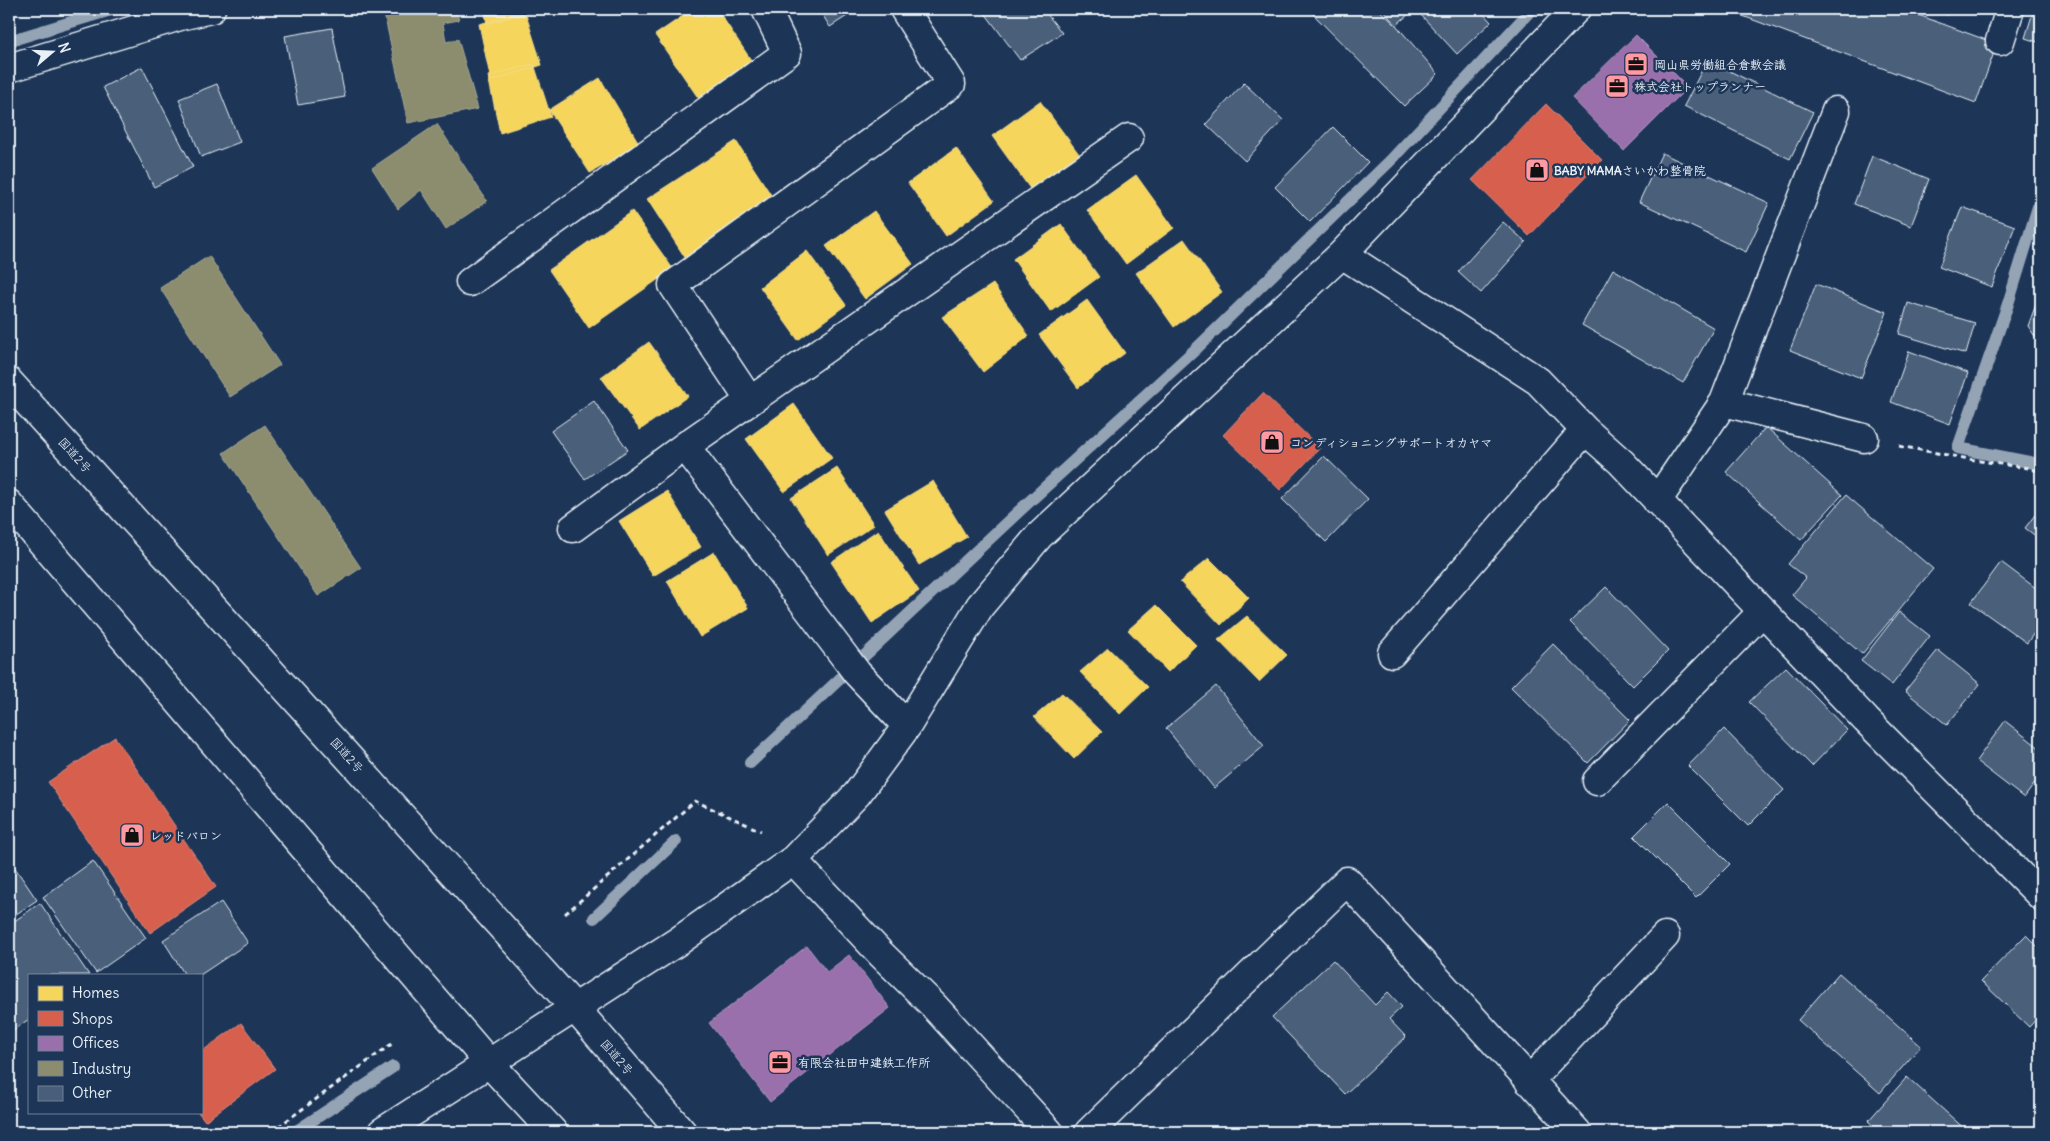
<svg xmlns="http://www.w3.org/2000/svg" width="2050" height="1141" viewBox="0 0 2050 1141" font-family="Delius,'Klee One',sans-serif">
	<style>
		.homes { fill: #f6d55c; stroke: #f2dd8b }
		.shops { fill: #d6604d; stroke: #db8c80 }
		.offices { fill: #9970ab; stroke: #b197c2 }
		.industry { fill: #8c8c6e; stroke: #a8aa97 }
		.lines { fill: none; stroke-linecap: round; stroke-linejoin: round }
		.stream { stroke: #95a4b5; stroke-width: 12 }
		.building { fill: #495e7a; stroke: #e8f1f8 }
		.minor-casing { stroke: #e8f1f8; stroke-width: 31 }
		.highway-casing { stroke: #e8f1f8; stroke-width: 31 }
		.path { stroke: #e8f1f8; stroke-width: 3; stroke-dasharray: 5 4; stroke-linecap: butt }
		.minor { stroke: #1d3557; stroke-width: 28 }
		.highway { stroke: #1d3557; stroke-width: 28 }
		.labels { text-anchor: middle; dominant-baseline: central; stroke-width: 5; stroke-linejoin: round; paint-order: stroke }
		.poi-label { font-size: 12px; font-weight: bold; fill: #e8f1f8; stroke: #1d3557; text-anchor: start }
		.street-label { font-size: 12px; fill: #e8f1f8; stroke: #1d3557 }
	</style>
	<rect width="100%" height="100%" fill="#1d3557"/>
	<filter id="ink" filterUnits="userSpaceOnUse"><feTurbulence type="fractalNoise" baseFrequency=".02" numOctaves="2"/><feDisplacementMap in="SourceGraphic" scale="10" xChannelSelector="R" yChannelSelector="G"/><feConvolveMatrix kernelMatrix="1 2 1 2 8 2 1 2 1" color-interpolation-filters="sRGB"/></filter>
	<g filter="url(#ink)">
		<path class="homes" d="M484,9H536L487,24Z
			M693,9H717L753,63L699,99L655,35Z
			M525,12L542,65L491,81L479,24Z
			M534,64L551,117L500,133L488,76Z
			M600,78L640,145L590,173L549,110Z
			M1040,101L1079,154L1031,190L992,136Z
			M736,141L775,201L686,259L647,199Z
			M956,148L994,201L946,236L908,183Z
			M1136,175L1174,228L1126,264L1087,210Z
			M632,211L673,269L589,328L549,270Z
			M874,211L913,264L865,299L826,246Z
			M1061,224L1099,277L1051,312L1013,259Z
			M1184,239L1222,292L1174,327L1136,273Z
			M807,251L846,305L798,340L760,287Z
			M993,284L1029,336L983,372L942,317Z
			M1087,300L1125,353L1078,388L1039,335Z
			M649,342L688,396L640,430L601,377Z
			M794,404L832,458L784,492L746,439Z
			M837,468L874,525L828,555L791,498Z
			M933,481L967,537L919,565L885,510Z
			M667,491L701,547L653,576L619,521Z
			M878,530L919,591L872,623L831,562Z
			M714,552L748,608L700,637L667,581Z
			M1209,558L1249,598L1221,625L1180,582Z
			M1156,605L1196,645L1168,672L1128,630Z
			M1247,616L1287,655L1259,682L1218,640Z
			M1108,648L1148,687L1120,714L1080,672Z
			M1062,693L1102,732L1074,759L1034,717Z"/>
		<path class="shops" d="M1546,104L1602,160L1529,236L1472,180Z
			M1263,393L1320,448L1280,490L1223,435Z
			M115,737L216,887L150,933L48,782Z
			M241,1023L275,1069L205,1121L198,1112H201V1052Z"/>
		<path class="offices" d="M1636,35L1688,87L1624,151L1572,98Z
			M807,946L827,972L849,955L890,1008L770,1102L709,1023Z"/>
		<path class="industry" d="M383,9H456L459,20L443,23L446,42L458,39L478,109L408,123Z
			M437,124L487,201L446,229L421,190L398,209L372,168Z
			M209,256L280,365L230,397L160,288Z
			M265,425L361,568L318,596L223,453Z"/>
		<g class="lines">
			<path class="stream" d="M9,41L114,9
				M2034,463L1958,448L2008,304L2041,197
				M750,763L1017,513L1197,348L1390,161L1532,9
				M594,918L676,841
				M295,1132L393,1067"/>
		</g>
		<path class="building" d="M819,9H858L830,27Z
			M982,9H1043L1062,33L1020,60Z
			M1308,9H1378L1396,25L1438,74L1404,106Z
			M1382,9H1415L1396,25Z
			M1427,9H1479L1491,22L1457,54L1421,15Z
			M1734,9H1902L1997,44L1976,103L1732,12Z
			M1933,9H1951L1948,15Z
			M2034,9H2041V43L2025,38Z
			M332,28L345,97L298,105L285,36Z
			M1707,60L1813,112L1790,159L1684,106Z
			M142,67L193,167L154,187L103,87Z
			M1244,83L1283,120L1245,161L1206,124Z
			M217,84L240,142L201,157L179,99Z
			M1333,127L1368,162L1310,222L1275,187Z
			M1662,153L1769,203L1746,252L1639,202Z
			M1872,156L1929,179L1911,226L1854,204Z
			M1962,207L2015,226L1992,287L1939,267Z
			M1503,222L1526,242L1481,293L1458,272Z
			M1613,269L1714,328L1683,383L1582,325Z
			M1816,284L1887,312L1861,378L1790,350Z
			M2041,291V345L2028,326Z
			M1908,303L1975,323L1966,354L1899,334Z
			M1909,351L1968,373L1950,424L1891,402Z
			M594,401L628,450L585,479L551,431Z
			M1766,427L1842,495L1801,540L1726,472Z
			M1324,456L1368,499L1326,542L1282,499Z
			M1846,495L1933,569L1862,654L1792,595L1806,578L1788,564Z
			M2041,507V540L2025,528Z
			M2001,562L2041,592V623L2027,643L1971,603Z
			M1606,587L1668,651L1633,686L1570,622Z
			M1899,612L1930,636L1892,685L1861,661Z
			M1553,644L1630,720L1588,763L1511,687Z
			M1938,650L1980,684L1947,725L1905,691Z
			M1786,667L1847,730L1812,766L1749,702Z
			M1216,686L1264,746L1214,788L1166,728Z
			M2005,721L2041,749V775L2024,798L1976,761Z
			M1724,729L1784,790L1748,826L1688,766Z
			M1668,802L1730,864L1696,898L1634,836Z
			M9,859L37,900L9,919Z
			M93,861L146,938L96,973L43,897Z
			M221,902L248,943L200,975H185L163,940Z
			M40,903L89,975H29V1019L9,1033V925Z
			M2026,935L2041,950V1014L2029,1027L1981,981Z
			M1333,960L1375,1005L1388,992L1402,1007L1389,1019L1406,1037L1345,1094L1272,1017Z
			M1839,973L1921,1046L1880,1093L1798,1020Z
			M1907,1077L1968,1132H1880L1868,1121Z"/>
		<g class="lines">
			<g class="minor-casing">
				<path id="minor" d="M2000,41L2010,9
					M9,68L180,16L211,9
					M1342,254L1538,381L1585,430L1621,462L1866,720L2041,896
					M470,282L787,53L766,9
					M750,401L673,285L951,84L904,9
					M1724,402L1864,438
					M1657,501L1724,402L1836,111
					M573,528L685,446
					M1392,653L1585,430
					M907,726L857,673L685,446L1129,138
					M1597,781L1763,611
					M793,860L881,954L933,1005L1049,1132
					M1529,1081L1665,936
					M382,1132L680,940L793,860L857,794L907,726L980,606L1039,536L1342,254L1576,9
					M1089,1132L1347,881L1577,1132"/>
			</g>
			<g class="highway-casing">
				<path id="highway" d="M9,382L575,1008L682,1132
					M9,504L489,1063L553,1132"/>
			</g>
			<path class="path" d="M1899,446L1980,461L2028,468L2041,472
				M565,914L695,801L761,831
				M271,1132L393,1043"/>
			<use href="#minor" class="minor"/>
			<use href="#highway" class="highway"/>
		</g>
	</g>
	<defs>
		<g id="office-square" transform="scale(1.25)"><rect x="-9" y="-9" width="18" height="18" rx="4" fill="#ff9aa2" stroke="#1d3557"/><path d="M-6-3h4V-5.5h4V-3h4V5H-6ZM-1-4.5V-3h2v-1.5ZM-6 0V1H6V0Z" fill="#111"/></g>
		<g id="shop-square" transform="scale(1.25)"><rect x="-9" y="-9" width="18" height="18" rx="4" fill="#ff9aa2" stroke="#1d3557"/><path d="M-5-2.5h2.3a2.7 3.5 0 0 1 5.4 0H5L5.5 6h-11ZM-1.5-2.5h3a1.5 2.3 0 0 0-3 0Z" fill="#111"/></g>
	</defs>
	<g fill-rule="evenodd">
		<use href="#office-square" x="1636" y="64"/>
		<use href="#office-square" x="1617" y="86"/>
		<use href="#shop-square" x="1537" y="170"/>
		<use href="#shop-square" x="1272" y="442"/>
		<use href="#shop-square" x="132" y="835"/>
		<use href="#office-square" x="780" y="1062"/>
	</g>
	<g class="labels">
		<g class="poi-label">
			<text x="1654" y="64">岡山県労働組合倉敷会議</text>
			<text x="1634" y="86">株式会社トップランナー</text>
			<text x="1554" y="170">BABY MAMAさいかわ整骨院</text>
			<text x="1290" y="442">コンディショニングサポートオカヤマ</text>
			<text x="150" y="835">レッドバロン</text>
			<text x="798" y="1062">有限会社田中建鉄工作所</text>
		</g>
		<g class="street-label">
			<text transform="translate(75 455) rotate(48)">国道2号</text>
			<text transform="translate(347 755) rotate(48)">国道2号</text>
			<text transform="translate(617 1057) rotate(49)">国道2号</text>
		</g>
	</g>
	<rect width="2050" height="1141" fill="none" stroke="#1d3557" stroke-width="30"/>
	<rect x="15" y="15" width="2020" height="1111" fill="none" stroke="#e8f1f8" stroke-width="2" filter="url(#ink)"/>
	<rect x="28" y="974" width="175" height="140" fill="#1d3557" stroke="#6e8097"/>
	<rect x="38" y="986" width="25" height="15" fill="#f6d55c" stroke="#6e8097"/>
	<text x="72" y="998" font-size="15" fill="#e8f1f8">Homes</text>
	<rect x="38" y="1011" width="25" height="15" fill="#d6604d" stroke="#6e8097"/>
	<text x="72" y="1024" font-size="15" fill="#e8f1f8">Shops</text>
	<rect x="38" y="1036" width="25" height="15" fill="#9970ab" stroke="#6e8097"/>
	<text x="72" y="1048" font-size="15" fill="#e8f1f8">Offices</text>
	<rect x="38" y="1061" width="25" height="15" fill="#8c8c6e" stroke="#6e8097"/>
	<text x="72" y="1074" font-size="15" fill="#e8f1f8">Industry</text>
	<rect x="38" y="1086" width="25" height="15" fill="#495e7a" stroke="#6e8097"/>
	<text x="72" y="1098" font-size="15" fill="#e8f1f8">Other</text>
	<g transform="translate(52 52) rotate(71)" stroke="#1d3557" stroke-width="4" paint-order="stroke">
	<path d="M0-4L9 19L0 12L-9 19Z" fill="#e8f1f8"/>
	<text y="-8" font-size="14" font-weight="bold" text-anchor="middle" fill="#e8f1f8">N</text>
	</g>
</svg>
